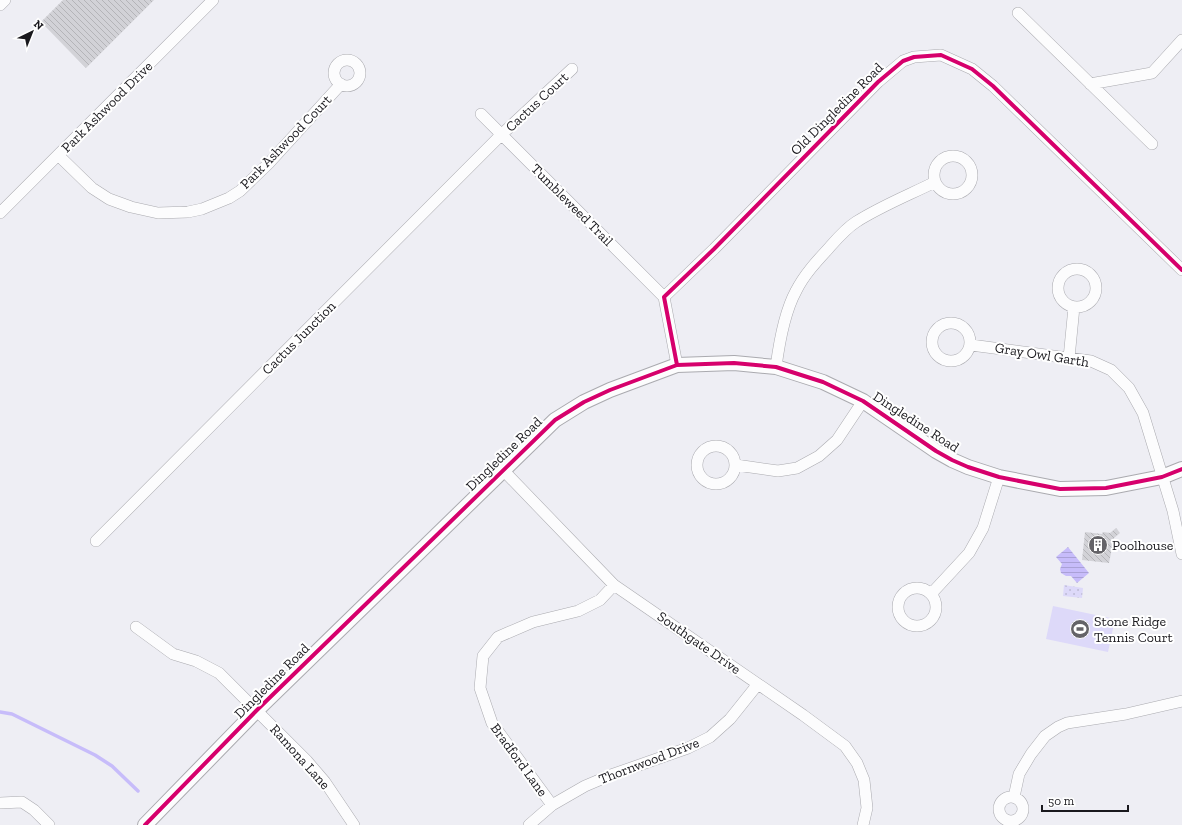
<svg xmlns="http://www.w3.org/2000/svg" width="1182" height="825" viewBox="0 0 1182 825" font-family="'Zilla Slab',serif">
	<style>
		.park { fill: url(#park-dots) }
		.garden { fill: #ddd9f9 }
		.water { fill: url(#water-rules) }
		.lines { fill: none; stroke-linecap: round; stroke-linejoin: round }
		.stream { stroke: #c7bcfa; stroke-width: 3.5 }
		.building { fill: url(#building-back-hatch) }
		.minor-casing { stroke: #aaaaaf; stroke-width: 12 }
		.tertiary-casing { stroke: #aaaaaf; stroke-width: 16 }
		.minor { stroke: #fcfcfd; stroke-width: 11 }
		.tertiary { stroke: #fcfcfd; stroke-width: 14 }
		.cycleway-casing { stroke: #fff; stroke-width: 6 }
		.cycleway { stroke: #d6006c; stroke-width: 4 }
		.labels { text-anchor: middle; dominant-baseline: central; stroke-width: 4; stroke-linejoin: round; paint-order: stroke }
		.street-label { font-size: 14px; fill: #19181d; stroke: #fff }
		.poi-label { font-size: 14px; fill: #19181d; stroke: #fff; text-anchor: start }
	</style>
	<defs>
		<pattern id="park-dots" width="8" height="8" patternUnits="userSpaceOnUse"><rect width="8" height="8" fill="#ddd9f9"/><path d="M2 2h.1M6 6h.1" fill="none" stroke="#bdbad5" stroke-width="1.8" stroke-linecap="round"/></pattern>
		<pattern id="water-rules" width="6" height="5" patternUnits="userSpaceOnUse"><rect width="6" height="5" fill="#c7bcfa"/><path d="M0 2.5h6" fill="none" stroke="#aaa1d6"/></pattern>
		<pattern id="building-back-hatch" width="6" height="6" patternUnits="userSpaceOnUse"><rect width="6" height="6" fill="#d2d2d7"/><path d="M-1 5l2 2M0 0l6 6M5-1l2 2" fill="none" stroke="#b4b4b8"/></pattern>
	</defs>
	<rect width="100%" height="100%" fill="#eeeef4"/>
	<path class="park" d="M1064,585L1083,588L1082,598L1063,596Z"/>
	<path class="garden" d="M1053,606L1115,619L1108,652L1046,639Z"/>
	<path class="water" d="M1068,547L1089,573L1077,583L1071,576H1066L1061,573L1060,569L1062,564L1056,557Z"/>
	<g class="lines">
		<path class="stream" d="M0,712L12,714L95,755L112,766L138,791"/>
	</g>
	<path class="building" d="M63,0H154L86,68L41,22Z
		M1116,528L1120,533L1114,538L1109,563L1082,560L1085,532L1102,534L1103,532L1110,533Z"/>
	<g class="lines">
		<g class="minor-casing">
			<path id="minor" d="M0,5L5,0
				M1018,13L1152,144
				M334 73a13 13 0 1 1 26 0a13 13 0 1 1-26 0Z
				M1090,84L1152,73L1182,40
				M481,114L664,297
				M58,155L92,188L109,199L131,207L158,213L188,212L202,209L229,198L240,191L269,163L341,84
				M934 175a19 19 0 1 1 38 0a19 19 0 1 1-38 0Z
				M0,213L213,0
				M1058 288a19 19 0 1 1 38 0a19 19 0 1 1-38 0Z
				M932 342a19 19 0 1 1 38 0a19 19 0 1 1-38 0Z
				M971,345L1091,361L1111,370L1129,388L1143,413L1173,511L1182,554
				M1069,358L1074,307
				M677,365L664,297L714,249L878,82L903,61L914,57L941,55L972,69L993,86L1182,270
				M776,367C779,344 785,311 796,291C804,275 816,262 828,249C836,240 845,229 856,222C881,206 909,195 935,182
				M697 465a19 19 0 1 1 38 0a19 19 0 1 1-38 0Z
				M736,465L778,471L797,468L819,456L837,440L863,401
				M503,470L614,585L803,715L845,746L857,763L864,780L867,808L863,825
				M96,541L501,135L572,69
				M898 607a19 19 0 1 1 38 0a19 19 0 1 1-38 0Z
				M931,594L969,553L983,528L999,477
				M136,627L173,654L196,661L219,673L307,761L325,782L354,825
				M999 809a12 12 0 1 1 24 0a12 12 0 1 1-24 0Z
				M1014,797L1019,774L1031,754L1045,736L1058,727L1067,723L1126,714L1182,701
				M0,803L22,802L34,810L49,825
				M552,805L492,723L480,688L483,656L498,637L533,622L578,611L600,600L614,585
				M529,825L552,805L585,786L611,775L688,748L710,737L730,719L758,684"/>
		</g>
		<g class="tertiary-casing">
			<path id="tertiary" d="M145,825L257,710L555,420L584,402L610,390L677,365L734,363L776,367L823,382L863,401L936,451L952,460L968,467L999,477L1060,489L1106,488L1162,477L1182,469"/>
		</g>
		<use href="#minor" class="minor"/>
		<use href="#tertiary" class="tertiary"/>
		<g class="cycleway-casing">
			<path id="cycleway" d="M677,365L664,297L714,249L878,82L903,61L914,57L941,55L972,69L993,86L1182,270
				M145,825L257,710L555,420L584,402L610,390L677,365L734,363L776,367L823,382L863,401L936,451L952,460L968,467L999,477L1060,489L1106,488L1162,477L1182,469"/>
		</g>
		<use href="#cycleway" class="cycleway"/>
	</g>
	<defs>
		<g id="building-disc" transform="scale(1)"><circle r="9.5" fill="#646368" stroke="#fff"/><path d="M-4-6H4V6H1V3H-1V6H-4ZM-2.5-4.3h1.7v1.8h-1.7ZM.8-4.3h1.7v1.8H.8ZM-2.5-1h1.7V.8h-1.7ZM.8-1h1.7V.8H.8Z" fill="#fff"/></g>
		<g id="stadium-disc" transform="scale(1)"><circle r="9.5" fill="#646368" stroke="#fff"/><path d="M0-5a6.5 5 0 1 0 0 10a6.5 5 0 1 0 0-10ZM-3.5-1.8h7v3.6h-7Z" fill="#fff"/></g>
	</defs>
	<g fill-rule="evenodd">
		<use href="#building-disc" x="1098" y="545"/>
		<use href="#stadium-disc" x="1080" y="629"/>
	</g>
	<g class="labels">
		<g class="street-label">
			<text transform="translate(537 102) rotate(-43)">Cactus Court</text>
			<text transform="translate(107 107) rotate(-45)">Park Ashwood Drive</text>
			<text transform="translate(837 109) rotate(-45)">Old Dingledine Road</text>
			<text transform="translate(286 142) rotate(-46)">Park Ashwood Court</text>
			<text transform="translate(572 205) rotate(45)">Tumbleweed Trail</text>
			<text transform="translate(299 338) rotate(-45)">Cactus Junction</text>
			<text transform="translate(1042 355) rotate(9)">Gray Owl Garth</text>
			<text transform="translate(916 422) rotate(33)">Dingledine Road</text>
			<text transform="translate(504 454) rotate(-44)">Dingledine Road</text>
			<text transform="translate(699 643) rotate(35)">Southgate Drive</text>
			<text transform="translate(272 681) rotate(-45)">Dingledine Road</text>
			<text transform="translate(300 757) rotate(48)">Ramona Lane</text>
			<text transform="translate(519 760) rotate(54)">Bradford Lane</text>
			<text transform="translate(649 761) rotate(-21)">Thornwood Drive</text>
		</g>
		<g class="poi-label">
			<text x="1112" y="545">Poolhouse</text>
			<text x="1094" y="621">Stone Ridge<tspan x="1094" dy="16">Tennis Court</tspan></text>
		</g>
	</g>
	<g transform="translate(32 32) rotate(43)" stroke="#ffffff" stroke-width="3" paint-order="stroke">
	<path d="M0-3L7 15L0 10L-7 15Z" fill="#19181d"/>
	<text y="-6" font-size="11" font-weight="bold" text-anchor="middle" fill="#19181d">N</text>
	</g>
	<path d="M1042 805v6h86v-6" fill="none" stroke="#19181d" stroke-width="2"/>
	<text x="1048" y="805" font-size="12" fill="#19181d" stroke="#ffffff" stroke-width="3" paint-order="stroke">50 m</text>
</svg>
